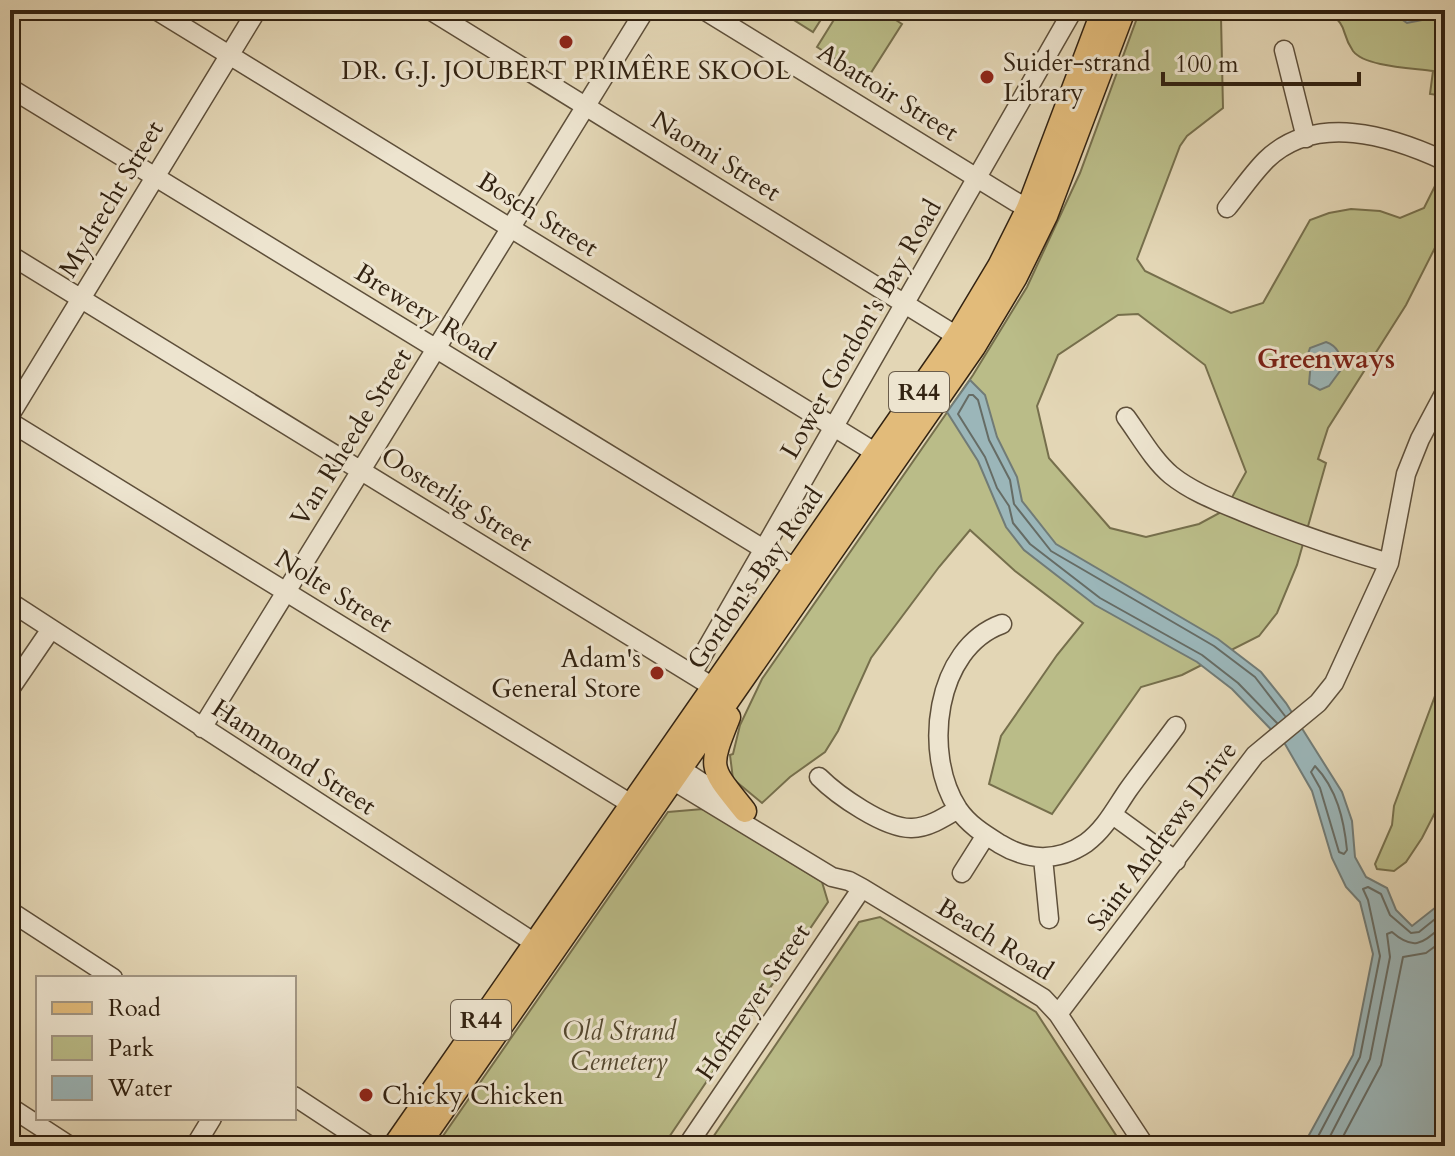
<svg xmlns="http://www.w3.org/2000/svg" width="1455" height="1156" viewBox="0 0 1455 1156" font-family="Cardo,serif">
	<style>
		.green { fill: #babc88; stroke: #766f4c; stroke-width: 2; fill-rule: evenodd }
		.water { fill: #9bb6b9; stroke: #717b76; stroke-width: 2 }
		.lines { fill: none; stroke-linecap: round; stroke-linejoin: round }
		.shore { stroke: #666c65; stroke-width: 2 }
		.stream { stroke: #717b76; stroke-width: 4 }
		.minor-casing { stroke: #5e4f3a; stroke-width: 21 }
		.major-casing { stroke: #322211; stroke-width: 25 }
		.minor { stroke: #ede4cf; stroke-width: 18 }
		.major { stroke: #e2bb7a; stroke-width: 22 }
		.poi-dot { fill: #8f2418; stroke: #ede4cf; stroke-width: 3 }
		.labels { text-anchor: middle; dominant-baseline: central; stroke-width: 6; stroke-linejoin: round; paint-order: stroke }
		.shield { fill: #ede4cf; stroke: #6a5c4a; stroke-width: 2 }
		.shield-label { font-size: 24px; font-weight: bold; fill: #322211 }
		.poi-label { font-size: 26px; fill: #322211; stroke: #ede4cf; text-anchor: start }
		.street-label { font-size: 26px; fill: #322211; stroke: #ede4cf }
		.park-label { font-size: 26px; font-style: italic; fill: #54482f; stroke: #ede4cf }
		.neighbourhood-label { font-size: 28px; font-weight: bold; fill: #7a1f14; stroke: #ede4cf }
	</style>
	<rect width="100%" height="100%" fill="#e3d6b5"/>
	<filter id="stains"><feTurbulence type="fractalNoise" baseFrequency=".0025" numOctaves="4"/><feColorMatrix values="0 0 0 0 .2 0 0 0 0 .09 0 0 0 0 .02 0 0 0 .5 -.17"/></filter>
	<radialGradient id="worn" r=".72"><stop offset=".6" stop-color="#630" stop-opacity="0"/><stop offset="1" stop-color="#630" stop-opacity=".3"/></radialGradient>
	<path class="green" d="M778,10H827L813,32Z
		M840,10H880L902,24L867,79L817,47Z
		M1140,10H1225L1221,17L1223,108L1187,136L1180,146L1137,259L1145,271L1231,313L1263,303L1310,220L1329,213L1351,209L1380,211L1400,218L1424,208L1445,166V228L1406,305L1328,428L1318,459L1326,463L1297,565L1277,613L1259,636L1182,675L1141,687L1052,814L989,784L1001,736L1057,655L1083,623L1015,571L970,530L939,567L871,658L838,731L825,752L790,777L762,803L733,779L730,755L733,754L740,725L762,679L973,375L1027,287L1080,173ZM1138,314L1205,365L1246,472L1225,510L1199,524L1146,537L1110,528L1049,458L1037,406L1058,355L1118,315Z
		M1325,10H1445V96L1430,94L1433,71C1414,68 1365,67 1353,51C1339,31 1351,27 1325,10Z
		M1445,669V793L1422,838L1406,862L1394,871L1377,869L1375,864L1392,825L1394,806Z
		M703,809L822,882L828,902L663,1146H436L668,812Z
		M880,917L1036,1012L1123,1146H707L859,922Z"/>
	<path class="water" d="M1388,10H1440L1427,19L1407,23Z
		M1326,342C1338,346 1341,356 1343,367L1329,386L1320,390L1309,384L1311,361L1308,354L1310,348Z
		M970,380L985,395L997,437L1017,477L1022,501L1056,544L1218,639L1261,672L1286,703L1342,792L1352,821L1355,857L1366,877L1387,888L1396,910L1412,926L1445,900V1146H1303L1353,1055L1373,954L1360,902L1346,887L1332,858L1312,791L1285,744L1232,689L1197,662L1095,605L1024,550L1006,527L978,461L947,412Z"/>
	<g class="lines">
		<path class="shore" d="M1277,723L1238,683L1202,655L1100,598L1030,544L1013,523L1009,506L997,488L985,457L958,414L969,395H973L978,400L989,440L1010,480L1014,504L1051,551L1214,646L1255,677L1285,716
			M1315,766C1337,789 1344,820 1347,850L1344,854L1339,852L1320,788L1311,772Z
			M1313,1146L1360,1057L1380,956L1368,900L1363,889L1368,887L1381,894L1390,915L1411,933L1419,932L1445,911
			M1325,1146L1370,1059L1390,957L1387,934L1392,932C1416,953 1424,941 1445,924
			M1338,1146L1381,1065L1403,957L1426,953L1445,939"/>
		<path class="stream" d="M903,374L910,378"/>
		<g class="minor-casing">
			<path id="minor" d="M156,10L886,459
				M430,10L968,343
				M704,10L1016,202L1040,213
				M1284,50L1306,138
				M10,88L806,575
				M1227,208C1240,192 1252,174 1266,160C1316,112 1391,136 1445,161
				M10,255L713,687
				M10,415L257,10
				M1126,417C1140,436 1153,460 1171,475C1192,492 1219,502 1243,512C1291,532 1339,548 1389,563
				M10,422L631,804
				M10,602L544,949
				M1002,624C935,648 922,754 958,809C969,825 984,834 1000,844C1028,861 1058,862 1086,843C1105,829 1115,809 1128,790C1143,769 1160,748 1176,726
				M692,674L1073,10
				M10,689L51,629
				M202,728L645,10
				M672,763L721,795
				M664,775L832,877L849,881L862,888L1043,998L1058,1014L1145,1146
				M819,777C837,795 885,829 912,828C928,828 945,817 958,809
				M1113,815L1176,861
				M1043,858L1049,919
				M962,873L986,835
				M10,911L113,978
				M1058,1014L1255,755L1318,703L1334,683L1389,563L1406,474L1420,439L1445,392
				M294,1096L370,1146
				M10,1107L70,1146
				M195,1146L212,1118
				M687,1146L862,888"/>
		</g>
		<g class="major-casing">
			<path id="major" d="M729,717C708,770 709,766 745,811
				M394,1146L957,336L999,266L1028,208L1103,10
				M418,1146L974,347L1016,277L1046,216L1124,10"/>
		</g>
		<use href="#minor" class="minor"/>
		<use href="#major" class="major"/>
	</g>
	<g class="poi-dot">
		<circle cx="566" cy="42" r="8"/>
		<circle cx="987" cy="77" r="8"/>
		<circle cx="657" cy="673" r="8"/>
		<circle cx="366" cy="1095" r="8"/>
	</g>
	<g class="labels">
		<g class="shield">
			<rect x="889" y="372" width="60" height="40" rx="6"/>
			<rect x="451" y="1000" width="60" height="40" rx="6"/>
		</g>
		<g class="shield-label">
			<text x="919" y="392">R44</text>
			<text x="481" y="1020">R44</text>
		</g>
		<g class="poi-label">
			<text x="1003" y="62">Suider-strand<tspan x="1003" dy="30">Library</tspan></text>
			<text x="566" y="70" text-anchor="middle">DR. G.J. JOUBERT PRIMÊRE SKOOL</text>
			<text x="641" y="658" text-anchor="end">Adam's<tspan x="641" dy="30">General Store</tspan></text>
			<text x="382" y="1095">Chicky Chicken</text>
		</g>
		<g class="street-label">
			<text transform="translate(888 92) rotate(32)">Abattoir Street</text>
			<text transform="translate(716 156) rotate(32)">Naomi Street</text>
			<text transform="translate(111 199) rotate(-59)">Mydrecht Street</text>
			<text transform="translate(538 214) rotate(32)">Bosch Street</text>
			<text transform="translate(425 312) rotate(32)">Brewery Road</text>
			<text transform="translate(861 329) rotate(-60)">Lower Gordon's Bay Road</text>
			<text transform="translate(351 437) rotate(-58)">Van Rheede Street</text>
			<text transform="translate(457 499) rotate(32)">Oosterlig Street</text>
			<text transform="translate(755 578) rotate(-55)">Gordon's Bay Road</text>
			<text transform="translate(334 591) rotate(32)">Nolte Street</text>
			<text transform="translate(294 757) rotate(33)">Hammond Street</text>
			<text transform="translate(1162 836) rotate(-53)">Saint Andrews Drive</text>
			<text transform="translate(995 939) rotate(32)">Beach Road</text>
			<text transform="translate(753 1002) rotate(-56)">Hofmeyer Street</text>
		</g>
		<g class="park-label">
			<text x="619" y="1031">Old Strand<tspan x="619" dy="30">Cemetery</tspan></text>
		</g>
		<g class="neighbourhood-label">
			<text x="1326" y="359">Greenways</text>
		</g>
	</g>
	<rect width="1455" height="1156" fill="none" stroke="#e3d6b5" stroke-width="40"/>
	<rect x="12" y="12" width="1431" height="1132" fill="none" stroke="#322211" stroke-width="4"/>
	<rect x="20" y="20" width="1415" height="1116" fill="none" stroke="#322211" stroke-width="2"/>
	<rect x="36" y="976" width="260" height="144" fill="#ede4cf" stroke="#a29683" stroke-width="2"/>
	<rect x="52" y="1002" width="40" height="12" fill="#e2bb7a" stroke="#a29683" stroke-width="2"/>
	<text x="108" y="1016" font-size="24" fill="#322211">Road</text>
	<rect x="52" y="1036" width="40" height="24" fill="#babc88" stroke="#a29683" stroke-width="2"/>
	<text x="108" y="1056" font-size="24" fill="#322211">Park</text>
	<rect x="52" y="1076" width="40" height="24" fill="#9bb6b9" stroke="#a29683" stroke-width="2"/>
	<text x="108" y="1096" font-size="24" fill="#322211">Water</text>
	<path d="M1163 72v12h196v-12" fill="none" stroke="#322211" stroke-width="4"/>
	<text x="1175" y="72" font-size="24" fill="#322211" stroke="#ede4cf" stroke-width="6" paint-order="stroke">100 m</text>
	<rect width="100%" height="100%" filter="url(#stains)"/>
	<rect width="100%" height="100%" fill="url(#worn)"/>
</svg>
